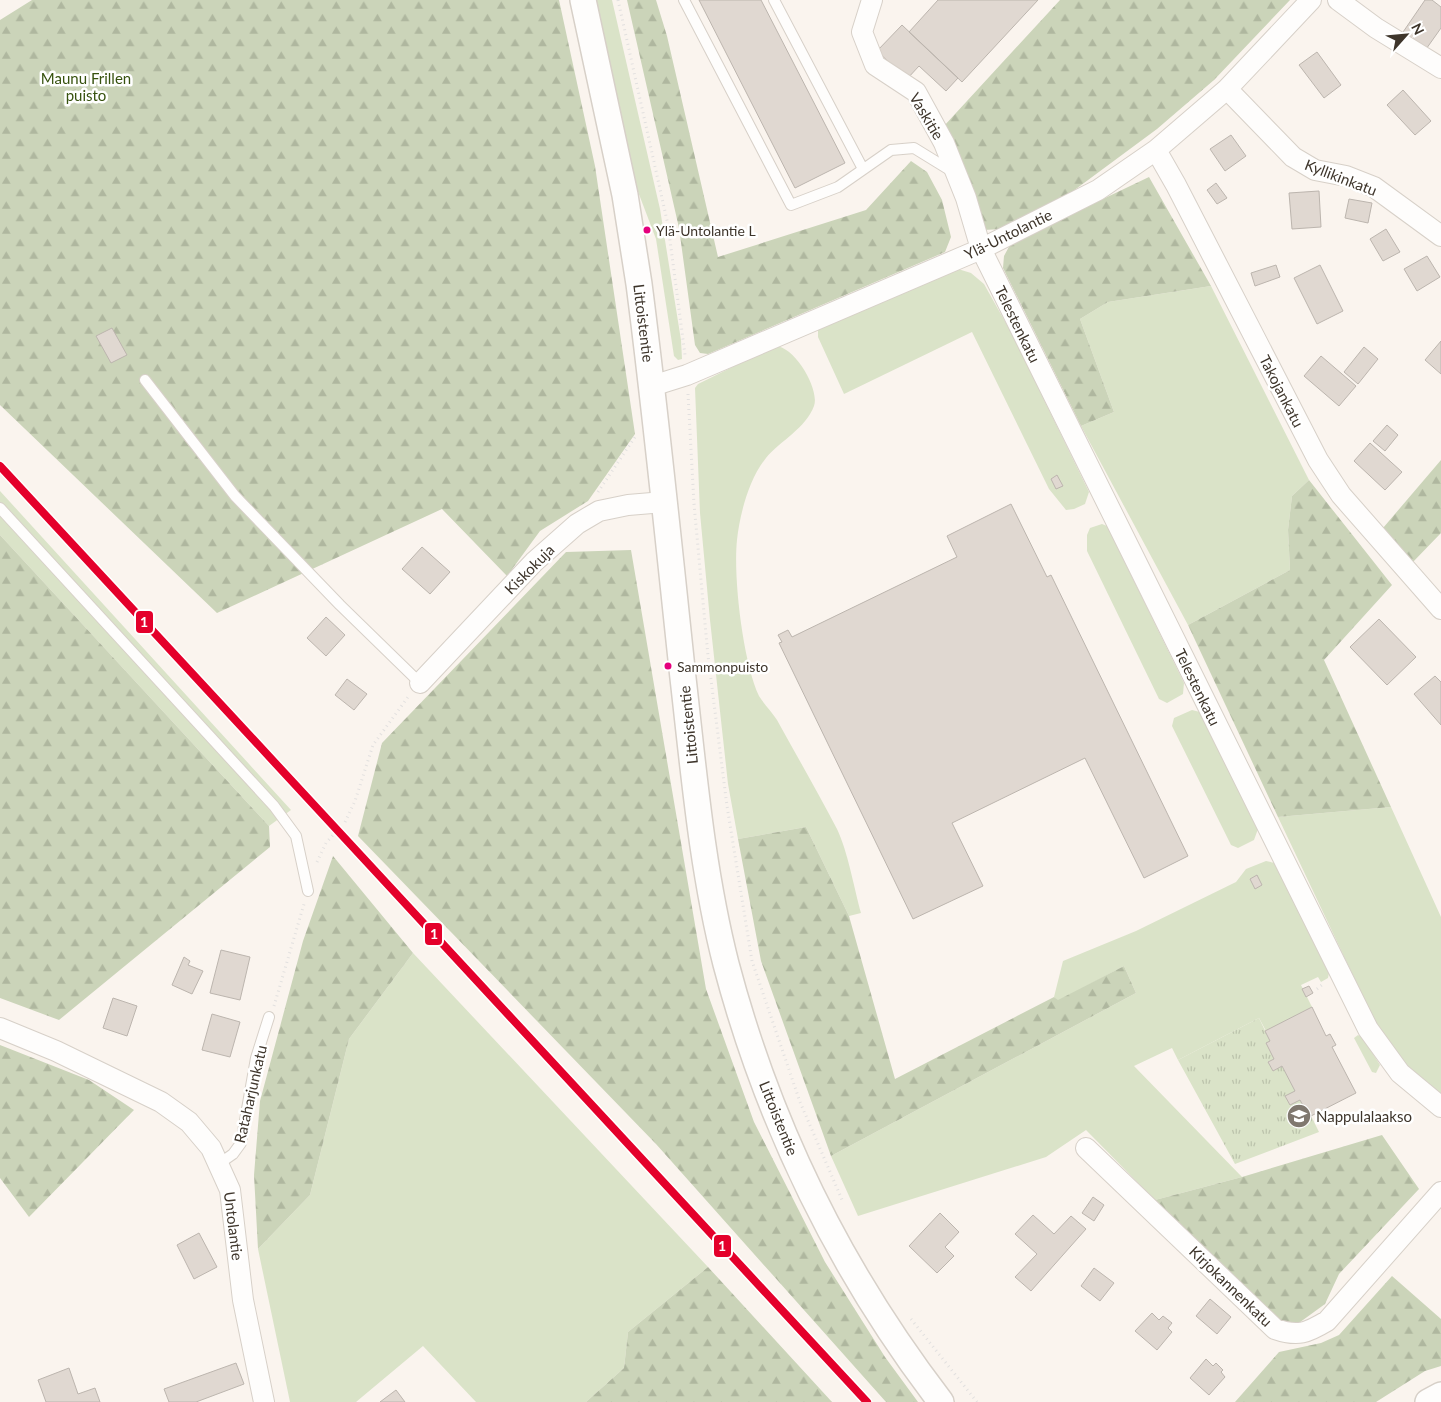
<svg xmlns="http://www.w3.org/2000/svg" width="1441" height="1402" viewBox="0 0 1441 1402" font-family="Lato,sans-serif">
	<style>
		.grass { fill: #dae3c8 }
		.forest { fill: url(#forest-firs) }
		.park { fill: url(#park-tufts) }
		.building { fill: #e0d8d1; stroke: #bcb5ae }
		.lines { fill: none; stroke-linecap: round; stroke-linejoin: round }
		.service-casing { stroke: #d7d0c8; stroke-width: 12 }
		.minor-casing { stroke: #d7d0c8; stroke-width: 22 }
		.tertiary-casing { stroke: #d7d0c8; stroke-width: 28 }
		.path { stroke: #e2e0df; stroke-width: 3; stroke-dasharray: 1 4; stroke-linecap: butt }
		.service { stroke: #fefdfc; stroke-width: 10 }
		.minor { stroke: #fefdfc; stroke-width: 20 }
		.tertiary { stroke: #fefdfc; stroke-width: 25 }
		.rail-1-casing { stroke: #fff; stroke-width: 11 }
		.rail-1 { stroke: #e4002b; stroke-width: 8 }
		.bus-dot { fill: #e5007d; stroke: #fff; stroke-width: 2 }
		.labels { text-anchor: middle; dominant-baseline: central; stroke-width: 5; stroke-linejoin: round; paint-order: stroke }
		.bus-label { font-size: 14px; fill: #3e352b; stroke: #fff; text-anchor: start }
		.park-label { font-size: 15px; fill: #37520f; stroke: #fff }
		.street-label { font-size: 15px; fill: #3e352b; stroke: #fff }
		.poi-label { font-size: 15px; fill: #3e352b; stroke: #fff; text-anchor: start }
		.line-badge { stroke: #fff; stroke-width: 2 }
		.badge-label { font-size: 14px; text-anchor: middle; font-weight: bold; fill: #fff }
	</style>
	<defs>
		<pattern id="forest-firs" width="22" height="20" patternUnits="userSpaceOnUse" patternTransform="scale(1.25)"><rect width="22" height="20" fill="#cbd4b9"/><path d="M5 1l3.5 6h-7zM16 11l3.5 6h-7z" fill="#afb79f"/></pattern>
		<pattern id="park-tufts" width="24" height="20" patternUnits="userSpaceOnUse" patternTransform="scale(1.25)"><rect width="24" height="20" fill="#dae3c8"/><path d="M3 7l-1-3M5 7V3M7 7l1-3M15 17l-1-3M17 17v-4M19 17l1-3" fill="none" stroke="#bcc3ac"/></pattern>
	</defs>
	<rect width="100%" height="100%" fill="#faf4ee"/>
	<path class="grass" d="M596,0H612L660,209L681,340L682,359L678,360L674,356L656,239L637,189Z
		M958,269L971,273L984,284L1012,334L1089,492L1085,504L1074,509L1066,510L1049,489L972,332L844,394L818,337V330Z
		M1211,286L1309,480L1292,496L1288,530L1290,570L1188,625L1081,426L1114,412L1080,319L1108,302Z
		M775,346C795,346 820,390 814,406C806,428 780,441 766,458C749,479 740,513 737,540C733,577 743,662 759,696C764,704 772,712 777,720C797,756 818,793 837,829C848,852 854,888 861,913L849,916L806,827L738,839L728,784L710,620L700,513L695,388L698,384Z
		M0,491L291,810L269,826L0,535Z
		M1102,524L1107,526L1184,683L1183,694L1167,703L1159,699L1087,551V535L1090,528Z
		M1192,710L1200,712L1258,829L1254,840L1238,848L1231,845L1172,726L1174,718Z
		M1391,807L1441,917V1097L1418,1080L1376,1024L1278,817Z
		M1266,861L1275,863L1329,973L1328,978L1321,982L1318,977L1301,985L1312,1007L1266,1031L1259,1018L1178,1060L1172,1048L1134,1066L1242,1177L1155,1200L1086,1130L1046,1157L858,1216L831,1156L1136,993L1124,966L1058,1001L1054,997L1063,961L1136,931L1236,882L1246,869Z
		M413,953L708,1267L628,1332L624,1368L586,1402H476L423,1346L356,1402H290L258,1249L310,1195L349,1039Z
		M1358,1035L1363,1038L1380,1065L1376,1073L1372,1072L1354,1038Z"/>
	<path class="forest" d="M32,0H559L595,166L635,434L588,501L540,531L507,576L442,509L217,613L0,405V20Z
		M627,0H656L667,36L718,257L866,210L911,161L927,172L942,200L951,237L945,252L708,354L700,353L695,345L679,228Z
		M1060,0H1290L1214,80L1157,129L1061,200L1003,229L983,230L944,126Z
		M1149,177L1211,286L1108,302L1080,319L1114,412L1081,426L1003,268L1004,256L1011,243Z
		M1441,460V533L1412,563L1383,528Z
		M1309,480L1392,585L1324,660L1391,807L1278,817L1188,625L1290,570L1288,530L1292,496Z
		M0,535L269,826L270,847L59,1020L0,998Z
		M631,550L706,989L754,1122L825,1262L885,1357L918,1402H886L656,1144L358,836L382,743L566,552Z
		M806,827L849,916L895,1079L1054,997L1058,1000L1124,966L1136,993L831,1156L761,961L738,839Z
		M333,856L413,953L349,1039L310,1195L258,1249L254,1175L260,1101L303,941Z
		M0,1045L89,1080L134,1110L29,1217L0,1178Z
		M1382,1135L1419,1189L1339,1274L1325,1304L1292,1328L1276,1322L1155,1200L1242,1177Z
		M708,1267L832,1402H586L624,1368L628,1332Z
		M1392,1276L1441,1319V1366L1425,1371L1376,1402H1235L1279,1352L1321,1343L1339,1335Z"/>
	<path class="park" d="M1259,1018L1270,1041L1274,1059L1268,1062L1273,1071L1282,1066L1309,1117L1311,1116L1319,1132L1235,1164L1178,1060Z"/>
	<path class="building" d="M699,0H761L845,163L795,188Z
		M938,0H1038L962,82L909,32Z
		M1425,0H1432L1441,7V28L1424,52L1401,35Z
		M902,25L958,78L946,91L919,66L907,79L877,51Z
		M1317,52L1341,85L1324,98L1299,65Z
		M1403,90L1431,121L1415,135L1387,105Z
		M1231,135L1246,156L1225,171L1210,149Z
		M1216,183L1227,198L1217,204L1207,190Z
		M1319,191L1321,227L1292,229L1289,193Z
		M1349,199L1372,203L1368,223L1345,218Z
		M1386,229L1400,252L1383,261L1370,239Z
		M1427,256L1440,277L1417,291L1404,269Z
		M1276,265L1280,277L1255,286L1251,273Z
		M1320,265L1343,311L1317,324L1294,278Z
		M112,328L127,355L111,363L96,336Z
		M1441,341V374L1425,360Z
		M1364,347L1378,359L1358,384L1344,372Z
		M1321,356L1356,386L1339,406L1304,376Z
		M1387,425L1398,435L1385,451L1373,441Z
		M1370,443L1402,472L1385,490L1354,461Z
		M1057,475L1063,486L1056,489L1051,479Z
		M1011,504L1047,577L1051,575L1188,856L1144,878L1085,758L952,823L983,886L913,919L779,643L782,642L778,635L788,630L792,637L957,557L947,536Z
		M422,547L450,572L430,594L402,569Z
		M326,617L345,635L326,656L307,638Z
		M1379,619L1416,657L1387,685L1350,647Z
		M1435,676L1441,682V725L1414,694Z
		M347,679L367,694L354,710L335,695Z
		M1257,875L1262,885L1255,889L1250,879Z
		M221,950L250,957L240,1000L210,993Z
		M184,957L190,961L188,965L203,971L192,994L172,985Z
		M1309,986L1313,993L1306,997L1302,989Z
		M113,998L137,1006L127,1036L103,1028Z
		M1312,1007L1326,1036L1330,1034L1336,1045L1332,1047L1356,1093L1309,1117L1300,1100L1290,1105L1285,1096L1295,1091L1282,1066L1273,1071L1268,1062L1274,1059L1266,1043L1270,1041L1265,1031Z
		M212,1014L240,1022L230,1057L202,1050Z
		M1093,1197L1104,1205L1094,1221L1082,1213Z
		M940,1213L959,1232L945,1247L954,1256L937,1273L909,1246Z
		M1033,1215L1054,1234L1071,1216L1086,1229L1031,1291L1015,1277L1037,1254L1015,1234Z
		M199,1233L217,1267L194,1279L177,1245Z
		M1094,1268L1114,1283L1100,1301L1081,1286Z
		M1210,1299L1231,1317L1217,1334L1196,1316Z
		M1152,1313L1159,1320L1163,1316L1172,1323L1168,1328L1172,1332L1157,1350L1135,1331Z
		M1206,1359L1213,1366L1216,1363L1223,1370L1221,1372L1225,1377L1209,1395L1190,1378Z
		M236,1363L244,1384L196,1402H169L164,1389Z
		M69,1368L78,1394L95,1388L100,1402H46L38,1380Z
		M396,1390L405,1402H380Z"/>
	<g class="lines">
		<g class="service-casing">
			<path id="service" d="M684,0L791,205L838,187L891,150L914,148L953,172
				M774,0L863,169
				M145,380L235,496L340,605L420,683
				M0,508L274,806L296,836L308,891
				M220,1163L233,1154L241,1143L256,1058L269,1017"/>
		</g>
		<g class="minor-casing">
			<path id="minor" d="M872,0L862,32L875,65L916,92L944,143L966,198L981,249L1368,1029L1400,1073L1441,1107
				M1338,0L1376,28L1441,68
				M1227,89L1293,157L1315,170L1346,176L1374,187L1441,236
				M1156,150L1176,185L1318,460L1341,495L1441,609
				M652,386L687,375L981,249L1098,190L1156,150L1227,89L1311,0
				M420,683L534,562L577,524L599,511L628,505L664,502
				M0,1028L56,1051L161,1102L189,1122L211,1148L230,1190L243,1300L264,1402
				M1086,1148L1275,1329C1298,1337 1307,1333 1327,1321L1441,1192"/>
		</g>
		<g class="tertiary-casing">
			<path id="tertiary" d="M583,0L625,195L639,284C656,415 669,547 683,678C694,774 702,870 726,964C768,1123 841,1272 941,1402
				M1428,1402L1441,1395"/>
		</g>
		<path class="path" d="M618,0L668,225L685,355
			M688,394L694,504L708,656L727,806L752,961L800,1102L843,1202
			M598,492L635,437
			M345,822L355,801L373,745L408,697
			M317,862L326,843L333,835
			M1317,989L1324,983
			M274,1006L304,904
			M911,1319L977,1402"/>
		<use href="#service" class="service"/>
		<use href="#minor" class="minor"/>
		<use href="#tertiary" class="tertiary"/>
		<g class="rail-1-casing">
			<path id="rail-1" d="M0,466L867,1402"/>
		</g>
		<use href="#rail-1" class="rail-1"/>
	</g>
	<defs>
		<g id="school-disc" transform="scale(1.25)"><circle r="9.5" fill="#80786f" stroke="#fff"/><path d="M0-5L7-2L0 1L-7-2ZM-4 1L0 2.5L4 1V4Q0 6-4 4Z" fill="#fff"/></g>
	</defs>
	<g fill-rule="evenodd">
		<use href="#school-disc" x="1299" y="1116"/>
	</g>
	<g class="bus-dot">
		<circle cx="647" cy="230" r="4.5"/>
		<circle cx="668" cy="666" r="4.5"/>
	</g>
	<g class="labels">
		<g class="bus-label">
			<text x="656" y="230">Ylä-Untolantie L</text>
			<text x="677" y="666">Sammonpuisto</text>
		</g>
		<g class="park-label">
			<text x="86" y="78">Maunu Frillen<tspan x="86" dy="17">puisto</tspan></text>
		</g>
		<g class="street-label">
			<text transform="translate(927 116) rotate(59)">Vaskitie</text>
			<text transform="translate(1341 177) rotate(21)">Kyllikinkatu</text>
			<text transform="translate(1008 234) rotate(-26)">Ylä-Untolantie</text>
			<text transform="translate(644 323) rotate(83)">Littoistentie</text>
			<text transform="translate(1018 324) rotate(64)">Telestenkatu</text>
			<text transform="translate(1282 391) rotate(63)">Takojankatu</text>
			<text transform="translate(529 569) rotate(-45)">Kiskokuja</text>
			<text transform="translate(1198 687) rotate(64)">Telestenkatu</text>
			<text transform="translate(688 725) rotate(-96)">Littoistentie</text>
			<text transform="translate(250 1094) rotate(-77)">Rataharjunkatu</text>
			<text transform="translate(779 1118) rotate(68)">Littoistentie</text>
			<text transform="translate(234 1226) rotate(83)">Untolantie</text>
			<text transform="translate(1231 1286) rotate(44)">Kirjokannenkatu</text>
		</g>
		<g class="poi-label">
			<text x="1316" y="1116">Nappulalaakso</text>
		</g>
	</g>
	<g class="line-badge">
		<rect x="135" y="610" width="19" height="24" rx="5" fill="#e4002b"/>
		<rect x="424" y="922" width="19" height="24" rx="5" fill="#e4002b"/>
		<rect x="713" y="1234" width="19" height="24" rx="5" fill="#e4002b"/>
	</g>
	<g class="badge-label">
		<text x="144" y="627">1</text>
		<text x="434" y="939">1</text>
		<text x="722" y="1251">1</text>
	</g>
	<g transform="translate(1406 35) rotate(63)" stroke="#ffffff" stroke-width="4" paint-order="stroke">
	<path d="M0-4L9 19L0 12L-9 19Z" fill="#3e352b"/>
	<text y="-8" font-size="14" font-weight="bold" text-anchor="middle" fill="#3e352b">N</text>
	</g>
</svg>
